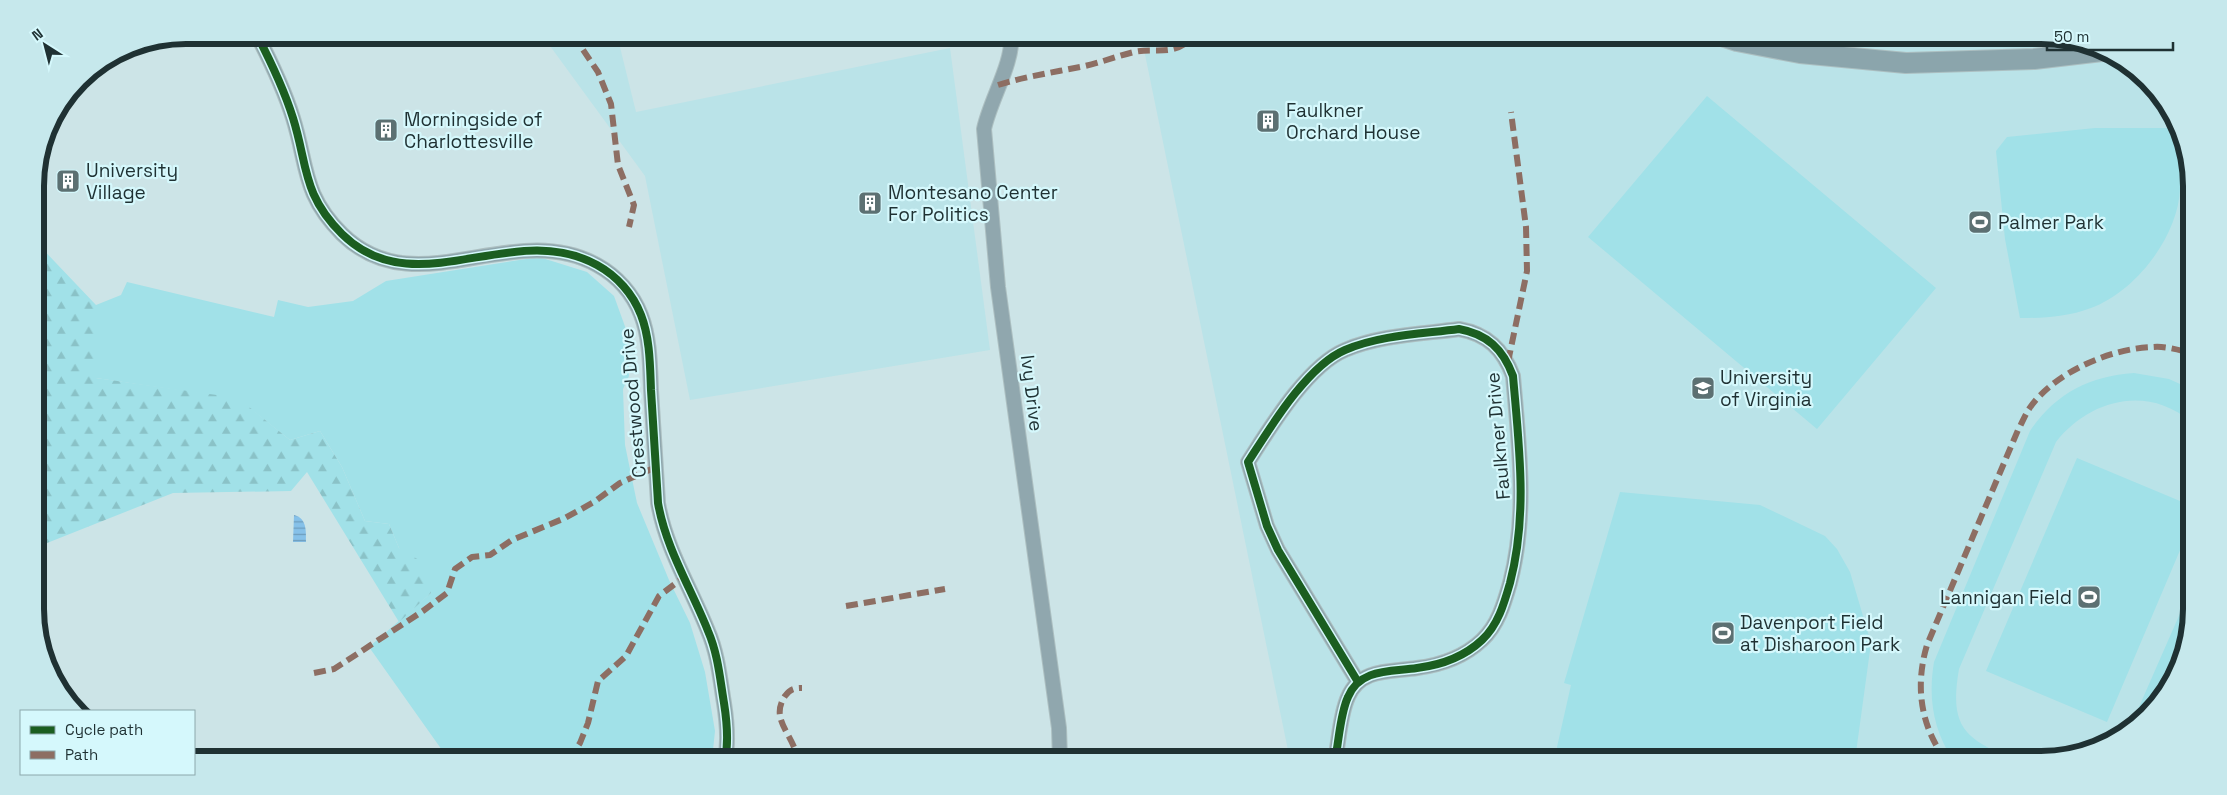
<svg xmlns="http://www.w3.org/2000/svg" width="2227" height="795" viewBox="0 0 2227 795" font-family="'Space Grotesk',sans-serif">
	<style>
		.built { fill: #bae3e8 }
		.green { fill: #a1e1e8 }
		.forest { fill: url(#forest-firs) }
		.water { fill: url(#water-rules) }
		.lines { fill: none; stroke-linecap: round; stroke-linejoin: round }
		.street-casing { stroke: #acbfc1; stroke-width: 16 }
		.secondary-casing { stroke: #acbfc1; stroke-width: 22 }
		.street { stroke: #90a7ae; stroke-width: 14 }
		.secondary { stroke: #8ba5ac; stroke-width: 20 }
		.quiet { stroke: #8d6e63; stroke-width: 6; stroke-dasharray: 12 6; stroke-linecap: butt }
		.cycleway-casing { stroke: #d5f8fc; stroke-width: 11 }
		.cycleway { stroke: #1b5e20; stroke-width: 8 }
		.labels { text-anchor: middle; dominant-baseline: central; stroke-width: 4.5; stroke-linejoin: round; paint-order: stroke }
		.poi-label { font-size: 19px; fill: #1f3133; stroke: #d5f8fc; text-anchor: start }
		.street-label { font-size: 19px; fill: #1f3133; stroke: #d5f8fc }
		.rim { fill: none; stroke: #1f3133; stroke-width: 6 }
	</style>
	<defs>
		<pattern id="forest-firs" width="22" height="20" patternUnits="userSpaceOnUse" patternTransform="scale(1.25)"><rect width="22" height="20" fill="#a1e1e8"/><path d="M5 1l3.5 6h-7zM16 11l3.5 6h-7z" fill="#8ac2c7"/></pattern>
		<pattern id="water-rules" width="6" height="5" patternUnits="userSpaceOnUse" patternTransform="scale(1.25)"><rect width="6" height="5" fill="#86c1e9"/><path d="M0 2.5h6" fill="none" stroke="#6d9dbd"/></pattern>
	</defs>
	<rect width="100%" height="100%" fill="#cce4e7"/>
	<path class="built" d="M542,35H617L636,112L950,48L990,350L690,400L645,176Z
		M1141,35H2042L2090,43L2155,86L2180,127L2191,165L2192,610L2184,658L2161,701L2133,729L2090,752L2051,760H1290Z"/>
	<path class="green" d="M1707,96L1936,288L1817,429L1588,237Z
		M2095,128H2175C2178,148 2181,168 2180,189C2178,237 2135,292 2091,308C2067,317 2045,318 2020,318L2005,239L1996,151L2007,137Z
		M539,257L587,272L614,296L627,332L629,376L623,389L625,445L637,503L669,580L690,623L705,672L715,731L712,760H484L479,751L468,760H449L369,647L431,593L399,548L389,524L365,521L342,467L320,431L290,440L238,399L96,378V305L121,295L127,282L274,317L278,300L308,307L353,301L386,281Z
		M2134,373L2169,379L2191,389V422C2147,384 2089,400 2056,442L1959,669C1949,727 1964,738 2014,760H1990L1986,758L1987,760H1953C1933,729 1928,698 1934,662L2030,431C2055,394 2089,376 2134,373Z
		M2077,458L2192,506V522L2107,722L1986,671Z
		M1620,492L1760,505L1825,536L1837,549L1850,572L1871,643L1855,760H1559L1557,747L1571,685L1564,683Z
		M2192,586C2192,607 2191,638 2184,659C2175,683 2152,719 2128,732Z"/>
	<path class="forest" d="M36,242L96,305V378L238,398L290,440L320,431L342,467L365,521L389,524L399,548L424,563L431,593L399,622L307,472L291,491L173,493L37,547Z"/>
	<path class="water" d="M294,515C307,518 306,531 306,542H293Z"/>
	<g class="lines">
		<g class="street-casing">
			<path id="street" d="M257,35C271,62 284,89 293,118C308,166 302,194 342,234C416,307 512,218 597,265C617,276 633,294 641,315C650,338 650,365 651,390C653,427 656,465 658,503C666,549 691,588 708,631C718,654 720,679 724,703C727,722 729,741 725,760
				M1011,35C1014,62 990,100 984,129L998,287L1059,728L1060,760
				M1335,760C1339,741 1340,714 1348,697C1360,668 1391,672 1417,668C1441,665 1464,657 1482,640C1498,625 1504,604 1510,583C1528,514 1519,446 1513,376C1503,349 1487,334 1459,329C1422,334 1380,335 1345,350C1307,366 1270,428 1248,462L1267,526L1278,550L1358,682"/>
		</g>
		<g class="secondary-casing">
			<path id="secondary" d="M1719,35L1737,41L1800,53L1906,63L2034,59L2102,51"/>
		</g>
		<use href="#street" class="street"/>
		<use href="#secondary" class="secondary"/>
		<path class="quiet" d="M573,35L598,72L611,104L618,165L634,205L629,227
			M998,85C1027,76 1056,72 1085,66C1102,62 1118,56 1134,52C1157,47 1173,57 1192,38
			M1508,362L1527,271L1526,227L1511,112
			M846,606L945,589
			M314,673L334,669L423,611L447,593L455,569L472,557L490,555L512,540L565,518L594,502L620,483L656,467
			M794,747C786,728 772,716 785,696C790,689 794,688 802,688
			M569,760L580,743L588,723L598,681L626,656L659,596L684,577
			M1946,760C1920,726 1915,685 1927,645L2018,430C2022,423 2025,415 2029,409C2053,373 2111,348 2153,347C2166,346 2179,350 2191,353"/>
		<g class="cycleway-casing">
			<path id="cycleway" d="M257,35C271,62 284,89 293,118C308,166 302,194 342,234C416,307 512,218 597,265C617,276 633,294 641,315C650,338 650,365 651,390C653,427 656,465 658,503C666,549 691,588 708,631C718,654 720,679 724,703C727,722 729,741 725,760
				M1335,760C1339,741 1340,714 1348,697C1360,668 1391,672 1417,668C1441,665 1464,657 1482,640C1498,625 1504,604 1510,583C1528,514 1519,446 1513,376C1503,349 1487,334 1459,329C1422,334 1380,335 1345,350C1307,366 1270,428 1248,462L1267,526L1278,550L1358,682"/>
		</g>
		<use href="#cycleway" class="cycleway"/>
	</g>
	<defs>
		<g id="building-square" transform="scale(1.25)"><rect x="-9" y="-9" width="18" height="18" rx="4" fill="#5c7072" stroke="#d5f8fc"/><path d="M-4-6H4V6H1V3H-1V6H-4ZM-2.5-4.3h1.7v1.8h-1.7ZM.8-4.3h1.7v1.8H.8ZM-2.5-1h1.7V.8h-1.7ZM.8-1h1.7V.8H.8Z" fill="#fff"/></g>
		<g id="stadium-square" transform="scale(1.25)"><rect x="-9" y="-9" width="18" height="18" rx="4" fill="#5c7072" stroke="#d5f8fc"/><path d="M0-5a6.5 5 0 1 0 0 10a6.5 5 0 1 0 0-10ZM-3.5-1.8h7v3.6h-7Z" fill="#fff"/></g>
		<g id="university-square" transform="scale(1.25)"><rect x="-9" y="-9" width="18" height="18" rx="4" fill="#5c7072" stroke="#d5f8fc"/><path d="M0-5L7-2L0 1L-7-2ZM-4 1L0 2.5L4 1V4Q0 6-4 4Z" fill="#fff"/></g>
	</defs>
	<g fill-rule="evenodd">
		<use href="#building-square" x="1268" y="121"/>
		<use href="#building-square" x="386" y="130"/>
		<use href="#building-square" x="68" y="181"/>
		<use href="#building-square" x="870" y="203"/>
		<use href="#stadium-square" x="1980" y="222"/>
		<use href="#university-square" x="1703" y="388"/>
		<use href="#stadium-square" x="2089" y="597"/>
		<use href="#stadium-square" x="1723" y="633"/>
	</g>
	<g class="labels">
		<g class="poi-label">
			<text x="1286" y="110">Faulkner<tspan x="1286" dy="22">Orchard House</tspan></text>
			<text x="404" y="119">Morningside of<tspan x="404" dy="22">Charlottesville</tspan></text>
			<text x="86" y="170">University<tspan x="86" dy="22">Village</tspan></text>
			<text x="888" y="192">Montesano Center<tspan x="888" dy="22">For Politics</tspan></text>
			<text x="1998" y="222">Palmer Park</text>
			<text x="1720" y="377">University<tspan x="1720" dy="22">of Virginia</tspan></text>
			<text x="2072" y="597" text-anchor="end">Lannigan Field</text>
			<text x="1740" y="622">Davenport Field<tspan x="1740" dy="22">at Disharoon Park</tspan></text>
		</g>
		<g class="street-label">
			<text transform="translate(1032 393) rotate(83)">Ivy Drive</text>
			<text transform="translate(633 403) rotate(-95)">Crestwood Drive</text>
			<text transform="translate(1498 436) rotate(-95)">Faulkner Drive</text>
		</g>
	</g>
	<path d="M0 0H2227V795H0ZM186 44H2041A142 142 0 0 1 2183 186V609A142 142 0 0 1 2041 751H186A142 142 0 0 1 44 609V186A142 142 0 0 1 186 44Z" fill="#c6e8ec" fill-rule="evenodd"/>
	<path class="rim" d="M186 44H2041A142 142 0 0 1 2183 186V609A142 142 0 0 1 2041 751H186A142 142 0 0 1 44 609V186A142 142 0 0 1 186 44Z"/>
	<rect x="20" y="710" width="175" height="65" fill="#d5f8fc" stroke="#8ca8ac"/>
	<rect x="30" y="726" width="25" height="8" fill="#1b5e20" stroke="#8ca8ac"/>
	<text x="65" y="735" font-size="15" fill="#1f3133">Cycle path</text>
	<rect x="30" y="751" width="25" height="8" fill="#8d6e63" stroke="#8ca8ac"/>
	<text x="65" y="760" font-size="15" fill="#1f3133">Path</text>
	<g transform="translate(45 45) rotate(324)" stroke="#d5f8fc" stroke-width="4" paint-order="stroke">
	<path d="M0-4L9 19L0 12L-9 19Z" fill="#1f3133"/>
	<text y="-8" font-size="14" font-weight="bold" text-anchor="middle" fill="#1f3133">N</text>
	</g>
	<path d="M2047 42v8h126v-8" fill="none" stroke="#1f3133" stroke-width="2.5"/>
	<text x="2054" y="42" font-size="15" fill="#1f3133" stroke="#d5f8fc" stroke-width="4" paint-order="stroke">50 m</text>
</svg>
